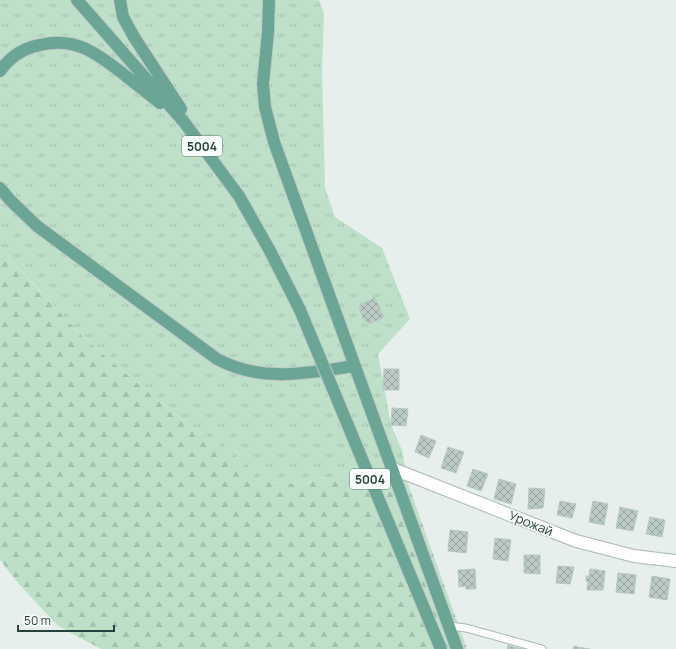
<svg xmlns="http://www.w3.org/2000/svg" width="676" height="649" viewBox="0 0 676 649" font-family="Manrope,sans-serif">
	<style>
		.grass { fill: url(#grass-tufts) }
		.forest { fill: url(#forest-firs) }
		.building { fill: url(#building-cross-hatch); stroke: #b8c9c2 }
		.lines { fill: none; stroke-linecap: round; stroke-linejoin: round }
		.lane-casing { stroke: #a8b8b2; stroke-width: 9 }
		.street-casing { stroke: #a8b8b2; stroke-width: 14 }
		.primary-casing { stroke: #c2cac8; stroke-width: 14 }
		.lane { stroke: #fff; stroke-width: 7 }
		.street { stroke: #fff; stroke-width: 12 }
		.primary { stroke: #6aa596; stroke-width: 12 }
		.primary-bridge-casing { stroke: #c2cac8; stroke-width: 14; stroke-linecap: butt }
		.primary-bridge { stroke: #6aa596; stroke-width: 12 }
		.labels { text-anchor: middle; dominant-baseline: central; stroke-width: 3.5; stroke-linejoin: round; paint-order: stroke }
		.shield { fill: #f7fbf9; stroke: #637a73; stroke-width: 1 }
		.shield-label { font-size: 12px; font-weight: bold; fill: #24423a }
		.street-label { font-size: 13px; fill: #24423a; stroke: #f7fbf9 }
	</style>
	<defs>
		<pattern id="grass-tufts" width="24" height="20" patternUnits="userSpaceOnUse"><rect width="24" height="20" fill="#bfe0c8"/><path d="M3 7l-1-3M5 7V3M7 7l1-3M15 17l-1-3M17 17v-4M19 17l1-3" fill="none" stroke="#a4c1ad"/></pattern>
		<pattern id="forest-firs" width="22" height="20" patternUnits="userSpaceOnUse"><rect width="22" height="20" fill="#bfe0c8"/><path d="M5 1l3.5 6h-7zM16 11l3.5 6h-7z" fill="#a4c1ad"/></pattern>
		<pattern id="building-cross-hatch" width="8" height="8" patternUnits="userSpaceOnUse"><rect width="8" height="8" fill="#bbcac4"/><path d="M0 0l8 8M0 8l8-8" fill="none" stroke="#98a6a0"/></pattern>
	</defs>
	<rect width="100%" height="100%" fill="#e6efeb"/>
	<path class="grass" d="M0,0H319L324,13L322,72L325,188L335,217L382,248L410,319L378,354L391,425L402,450L408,484L318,477L305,484L264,482L236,457L173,413L86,340L6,255L0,247Z"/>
	<path class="forest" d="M0,247L6,255L30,281L86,340L173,413L236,457L264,482L305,484L318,477L408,484L467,649H101L58,626L18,583L0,560Z"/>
	<path class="building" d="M372,297L375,298L384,317L372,323H368L364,320L359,308L361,307L360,304L373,299Z
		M384,369H399V390H383Z
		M392,408L408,409L406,426L391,425Z
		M421,435L436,441L429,458L415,452Z
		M448,447L464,452L456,473L441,468Z
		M473,469L488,474L481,491L467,486Z
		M499,479L516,484L511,504L494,499Z
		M529,488L545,489L543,508L528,509Z
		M560,501L576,504L572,518L557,515Z
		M593,501L608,504L604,525L589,522Z
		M620,507L638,511L633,531L616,528Z
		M650,517L665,520L662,537L646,534Z
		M450,530L468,532L466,553L448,551Z
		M495,538L511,540L508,561L493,559Z
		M524,555H540V574L524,573Z
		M558,566L574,567L570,584L556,583Z
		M475,569L476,589H466V586L459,587L458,570Z
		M590,569L605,571L603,590H587L588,581H586V576H589Z
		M618,573L636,575L634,594L616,592Z
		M652,576L670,579L667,600L649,597Z
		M508,645L513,647L524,649H507Z
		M574,646L578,647L590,649H573Z"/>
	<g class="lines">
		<g class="lane-casing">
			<path id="lane" d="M448,626L466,628L542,649"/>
		</g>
		<g class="street-casing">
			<path id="street" d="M391,468L576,541L634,556L676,561"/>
		</g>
		<g class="primary-casing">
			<path id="primary" d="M77,0L184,122L239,196L270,251L300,310
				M120,0L123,17L134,37L181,109
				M269,0L268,32L263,84L265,107L274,142L457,649
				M0,71C10,57 23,48 40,45C77,36 99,55 126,76C137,85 149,94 160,103
				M0,188L10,200L37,226L217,359C262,383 306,373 354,366"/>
		</g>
		<use href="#lane" class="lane"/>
		<use href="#street" class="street"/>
		<use href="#primary" class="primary"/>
		<g class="primary-bridge-casing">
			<path id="primary-bridge" d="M300,310L441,649"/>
		</g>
		<use href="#primary-bridge" class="primary-bridge"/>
	</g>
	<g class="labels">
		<g class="shield">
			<rect x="182" y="136" width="40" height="20" rx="3"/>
			<rect x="350" y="469" width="40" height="20" rx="3"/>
		</g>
		<g class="shield-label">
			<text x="202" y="146">5004</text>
			<text x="370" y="479">5004</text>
		</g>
		<g class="street-label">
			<text transform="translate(531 523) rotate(22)">Урожай</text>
		</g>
	</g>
	<path d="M18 625v6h96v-6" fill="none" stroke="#24423a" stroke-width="2"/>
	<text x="24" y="625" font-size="12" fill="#24423a" stroke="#f7fbf9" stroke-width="3" paint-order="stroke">50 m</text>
</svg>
